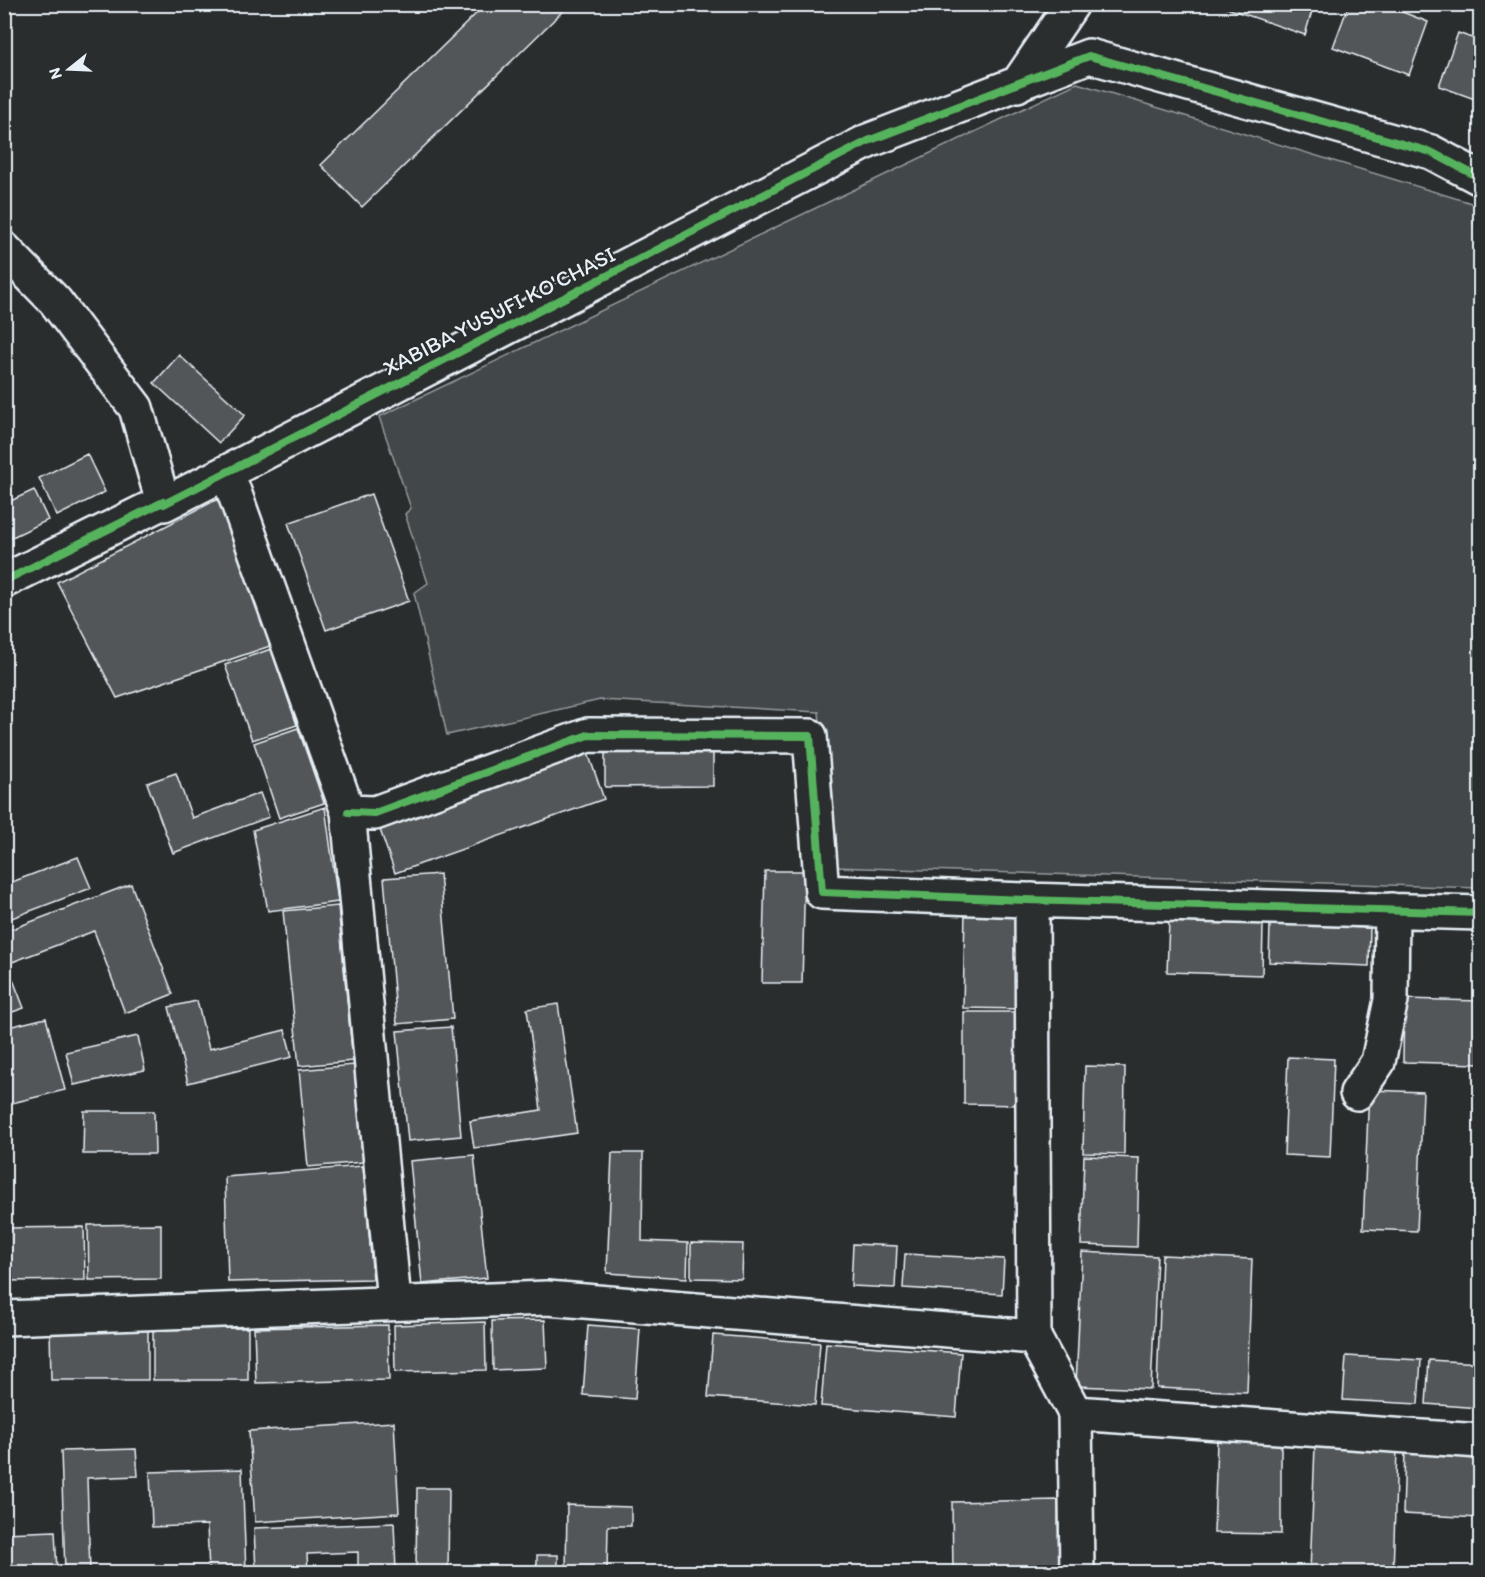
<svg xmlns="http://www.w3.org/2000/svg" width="1485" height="1577" viewBox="0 0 1485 1577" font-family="Itim,sans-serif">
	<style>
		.green { fill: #424648; stroke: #959ca0; stroke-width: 1.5 }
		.building { fill: #535759; stroke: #e8f1f8; stroke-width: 1.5 }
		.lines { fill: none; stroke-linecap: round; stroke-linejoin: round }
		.minor-casing { stroke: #e8f1f8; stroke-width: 38 }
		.minor { stroke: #2a2d2e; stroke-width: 33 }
		.cycleway-casing { stroke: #2a2d2e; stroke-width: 11 }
		.cycleway { stroke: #56b35d; stroke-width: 8 }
		.labels { text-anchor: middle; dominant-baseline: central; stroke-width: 4.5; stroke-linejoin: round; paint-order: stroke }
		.street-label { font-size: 22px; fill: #e8f1f8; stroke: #2a2d2e }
	</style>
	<rect width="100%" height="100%" fill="#2a2d2e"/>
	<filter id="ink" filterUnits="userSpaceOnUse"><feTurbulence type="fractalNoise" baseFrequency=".0167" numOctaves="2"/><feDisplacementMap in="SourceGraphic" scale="12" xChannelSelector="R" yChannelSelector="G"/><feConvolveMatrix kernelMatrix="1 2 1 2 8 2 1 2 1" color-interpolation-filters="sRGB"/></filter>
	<g filter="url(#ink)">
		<path class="green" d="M1077,83L1478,205L1473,224L1480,228V888L834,867L819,712L600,700L447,735L414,593L428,583L405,514L411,508L379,417Z"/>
		<path class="building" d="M486,4H559L564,10L362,207L321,165Z
			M1215,4H1314L1305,35Z
			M1349,4H1382L1428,22L1409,75L1333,47Z
			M1458,33L1480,41V101L1439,86Z
			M179,355L245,415L219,443L154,383Z
			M87,454L105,492L57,516L39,478Z
			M34,490L48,520L4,541V504Z
			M371,494L409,601L326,630L288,523Z
			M220,498L270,646L117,698L57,582Z
			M271,649L297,725L252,740L225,665Z
			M298,728L324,803L279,818L254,743Z
			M713,747V786L605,787V748Z
			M587,750L604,799L395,873L378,824Z
			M176,773L192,818L260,793L269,817L173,853L147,783Z
			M325,807L338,902L268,911L253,830Z
			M78,857L91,888L4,921V885Z
			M765,871H805L802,983H762Z
			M440,874L453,1019L397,1024L384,878Z
			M131,884L173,994L125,1013L94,931L7,964L24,1008L4,1015V932Z
			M338,906L353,1061L299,1066L283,911Z
			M965,910L1026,911L1024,1009L963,1008Z
			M1169,921L1263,924L1262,975L1167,972Z
			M1270,924L1370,928L1369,966L1269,962Z
			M1404,999L1480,1001V1064L1403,1062Z
			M197,1001L209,1049L285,1030L292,1057L188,1083L169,1007Z
			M558,1004L577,1133L474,1148L470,1121L541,1110L527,1009Z
			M964,1012H1024V1105L964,1104Z
			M46,1018L65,1090L4,1105V1028Z
			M451,1027L461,1136L408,1141L397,1031Z
			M138,1036L145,1070L74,1085L66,1052Z
			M1288,1057L1334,1059L1330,1157L1284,1155Z
			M354,1065L363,1162L308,1167L299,1070Z
			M1085,1066L1125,1067L1124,1154L1083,1153Z
			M1369,1090L1423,1092L1417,1231L1363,1229Z
			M84,1111H154L155,1154H83Z
			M612,1153H643L642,1241L688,1243L687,1278L607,1273Z
			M474,1155L487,1278L422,1284L410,1161Z
			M1084,1156L1139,1158L1137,1247L1081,1245Z
			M363,1166L373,1279L228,1282L225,1177Z
			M161,1224V1279L89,1280L88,1225Z
			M84,1227L85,1280L4,1281V1228Z
			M691,1243L743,1244L742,1279L691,1278Z
			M853,1244L897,1246L895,1288L851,1286Z
			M1082,1252L1157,1256L1151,1389L1076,1386Z
			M905,1254L1004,1259L1002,1294L903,1288Z
			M1162,1255L1252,1259L1247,1392L1157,1388Z
			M545,1320L547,1368L493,1370L492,1321Z
			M485,1322L486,1370L395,1372L394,1325Z
			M388,1325L389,1380L256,1383L254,1328Z
			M588,1325L640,1329L635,1399L583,1395Z
			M50,1328H148V1380H51Z
			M153,1328H248V1380H153Z
			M713,1335L820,1343L815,1405L708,1397Z
			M826,1343L961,1353L956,1417L821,1406Z
			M1346,1356L1421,1360L1418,1404L1343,1400Z
			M1429,1360L1480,1363V1408L1426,1404Z
			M394,1422L399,1513L255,1522L249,1431Z
			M1217,1440L1281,1443V1534L1214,1533Z
			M1315,1446L1397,1449L1393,1572H1310Z
			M136,1449L138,1476L87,1478L90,1572H65L61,1451Z
			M1405,1451L1480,1455V1518L1403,1514Z
			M242,1469L246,1572H209L207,1525L152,1527L150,1472Z
			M417,1488H449L448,1572H416Z
			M1058,1500L1059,1572H953L952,1502Z
			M567,1505L631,1507V1526H608L607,1572H566Z
			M394,1523L396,1572H358V1552L307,1554L308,1572H256L254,1528Z
			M55,1531L57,1572H4V1533Z
			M537,1555H558V1572H537Z"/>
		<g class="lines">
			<g class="minor-casing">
				<path id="minor" d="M1017,85L1072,4
					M4,249L55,301L136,408L163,502
					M227,472L348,812L394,1302
					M4,581L163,502L164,504L227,472L868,141L1089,56L1431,152L1480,178
					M348,812L375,813L588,735L810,736L822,892L1025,900L1480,913
					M1032,900L1034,1337L1075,1413L1077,1572
					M1357,1093L1378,1062L1391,1000L1392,910
					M4,1318L547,1298L1034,1337
					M1075,1413L1480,1441"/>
			</g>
			<use href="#minor" class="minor"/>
			<g class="cycleway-casing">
				<path id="cycleway" d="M4,581L163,502L164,504L227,472L868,141L1089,56L1431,152L1480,178
					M348,812L375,813L588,735L810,736L822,892L1025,900L1480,913"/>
			</g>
			<use href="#cycleway" class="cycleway"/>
		</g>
	</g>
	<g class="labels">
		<g class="street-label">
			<text transform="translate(499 311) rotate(-27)">XABIBA YUSUFI KO'CHASI</text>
		</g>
	</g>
	<rect width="1485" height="1577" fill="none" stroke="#2a2d2e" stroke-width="24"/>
	<rect x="12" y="12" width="1461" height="1553" fill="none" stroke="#e8f1f8" stroke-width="2" filter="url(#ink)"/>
	<g transform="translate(69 69) rotate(252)" stroke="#2a2d2e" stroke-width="4.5" paint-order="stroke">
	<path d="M0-4.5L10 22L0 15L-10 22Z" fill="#e8f1f8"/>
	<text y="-9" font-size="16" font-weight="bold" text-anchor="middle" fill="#e8f1f8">N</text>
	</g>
</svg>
